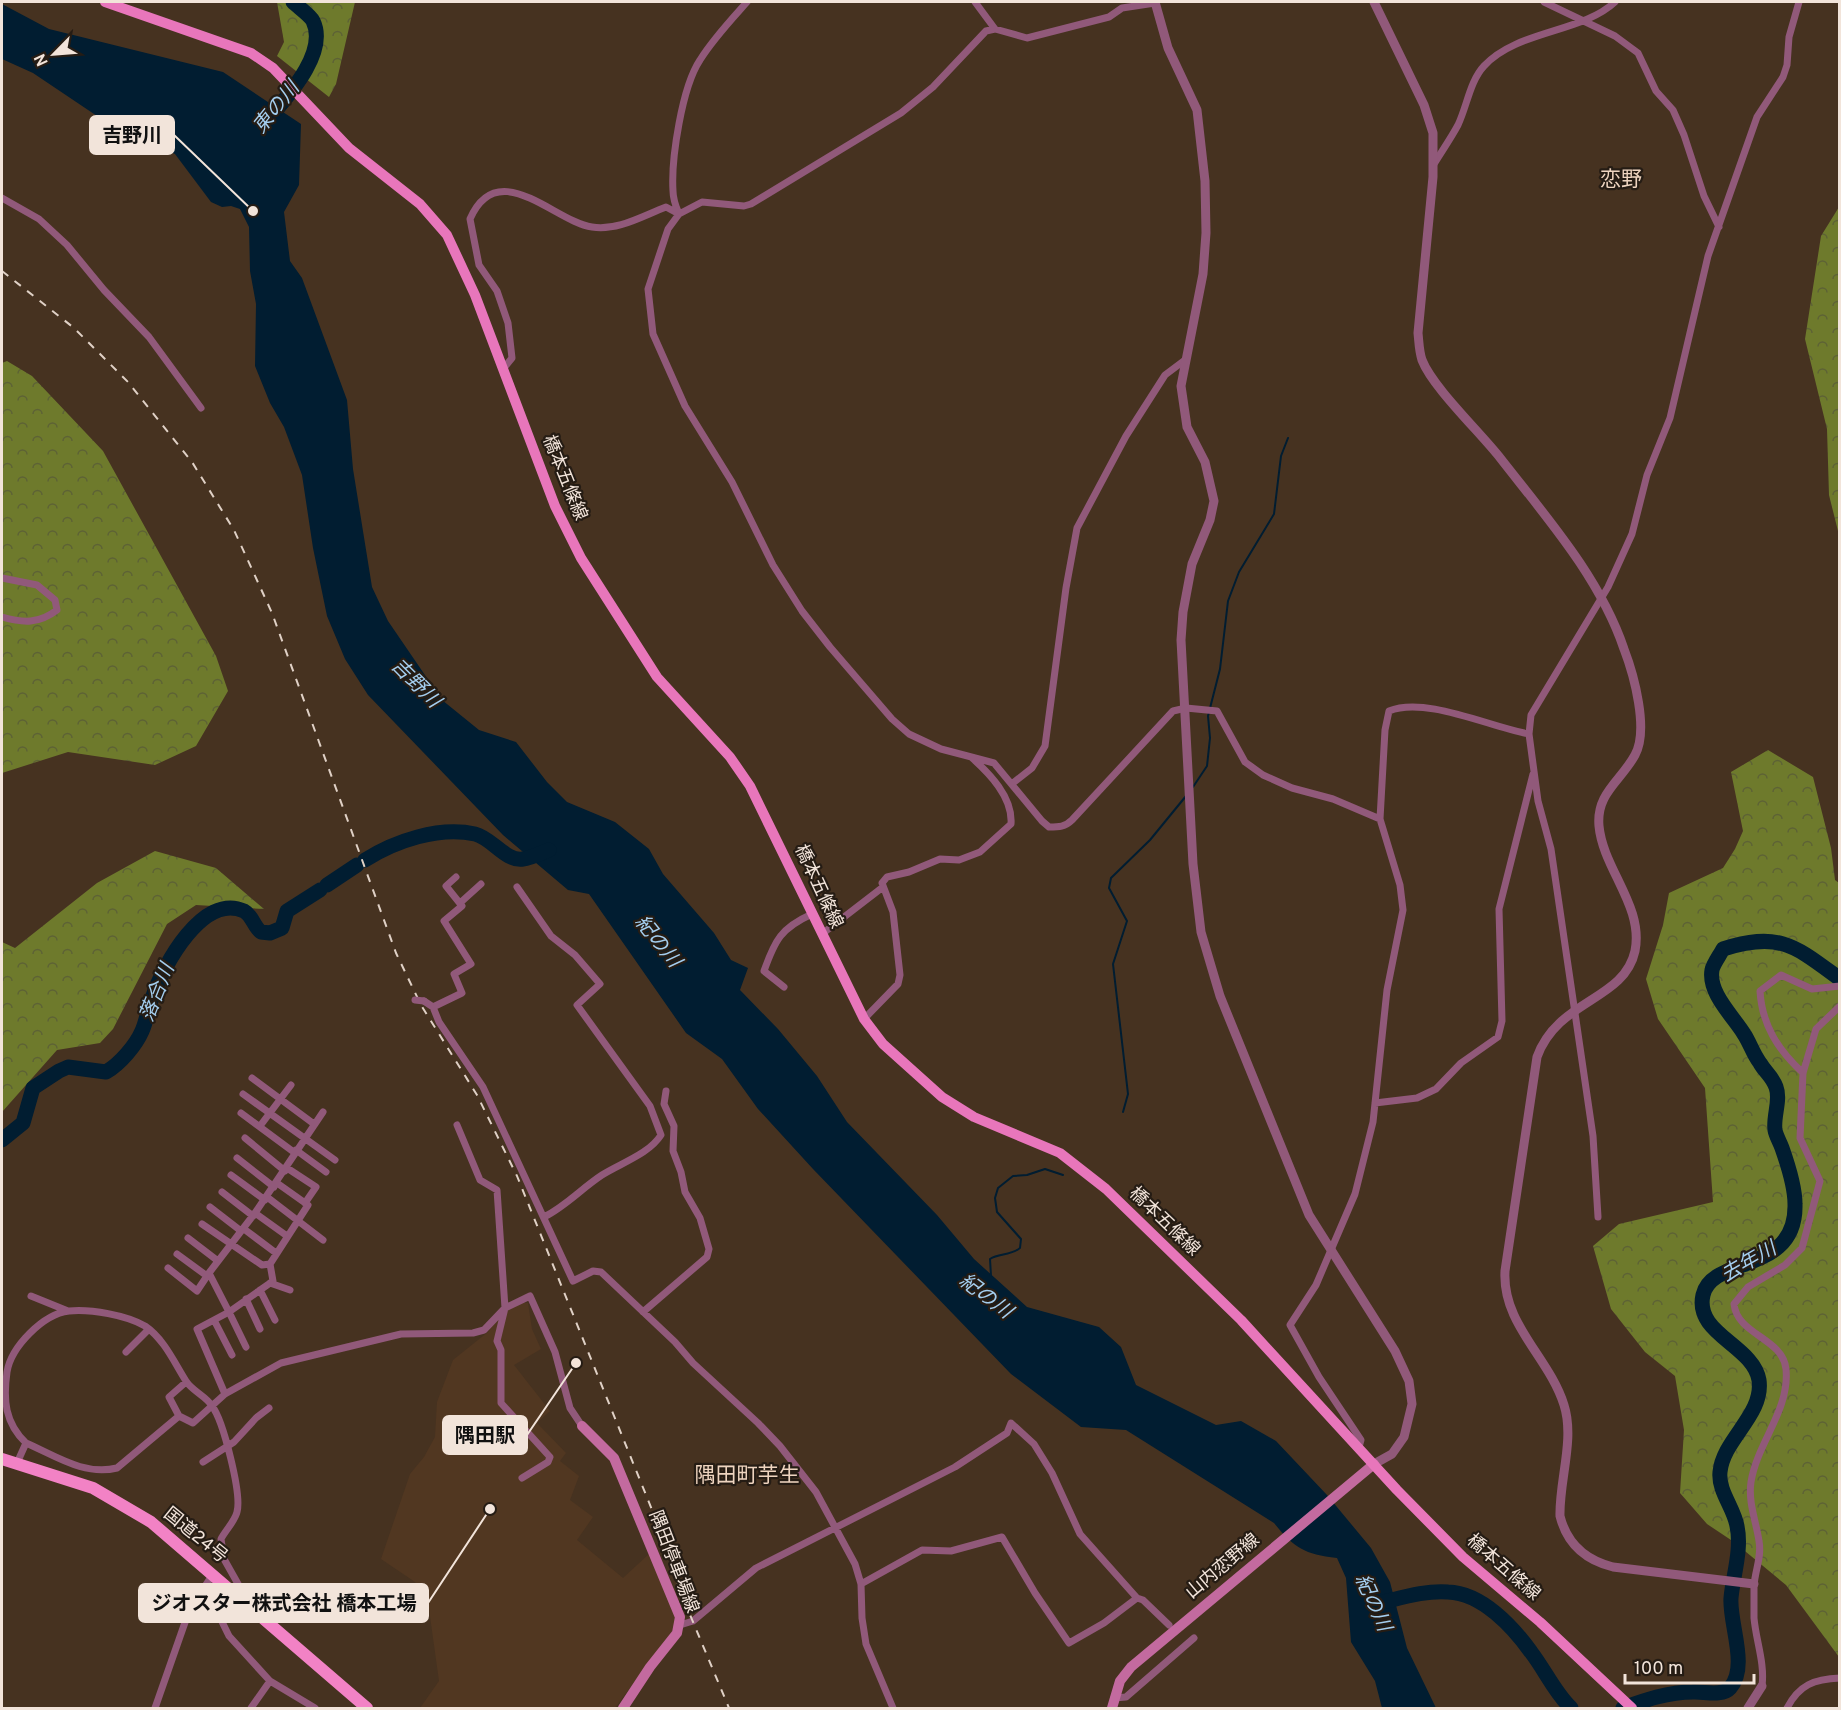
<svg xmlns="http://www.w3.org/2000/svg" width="1841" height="1710" viewBox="0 0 1841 1710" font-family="Overpass,'Noto Sans JP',sans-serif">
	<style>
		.built { fill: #513721 }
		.forest { fill: url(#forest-crowns) }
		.water { fill: #011d31 }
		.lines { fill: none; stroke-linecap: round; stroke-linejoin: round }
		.stream { stroke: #011d31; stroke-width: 2 }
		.river { stroke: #011d31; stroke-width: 15 }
		.minor { stroke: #91597a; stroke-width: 7 }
		.tertiary { stroke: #91597a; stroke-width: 9 }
		.secondary { stroke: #c36a9f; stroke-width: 10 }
		.primary { stroke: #e876bb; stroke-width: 10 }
		.trunk { stroke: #f282c5; stroke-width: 12 }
		.rail { stroke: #e0d1c6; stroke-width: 2; stroke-dasharray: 8 8; stroke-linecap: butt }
		.minor-bridge { stroke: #91597a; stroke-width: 7 }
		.labels { text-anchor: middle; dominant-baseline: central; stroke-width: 4.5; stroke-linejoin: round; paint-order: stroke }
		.street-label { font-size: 18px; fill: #f2e4da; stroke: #251c14 }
		.water-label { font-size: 20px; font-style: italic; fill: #a4ceef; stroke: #251c14 }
		.quarter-label { font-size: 21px; fill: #eed4bf; stroke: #251c14 }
		.leader { fill: none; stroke: #f2e4da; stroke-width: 2 }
		.callout-dot { fill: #f2e4da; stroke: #251c14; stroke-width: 2 }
		.callout { fill: #f2e4da; stroke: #f2e4da; stroke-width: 2 }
		.callout-label { font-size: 20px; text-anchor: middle; font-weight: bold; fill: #111 }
	</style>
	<defs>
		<pattern id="forest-crowns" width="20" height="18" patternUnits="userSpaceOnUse" patternTransform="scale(1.5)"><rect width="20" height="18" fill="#6e7a2c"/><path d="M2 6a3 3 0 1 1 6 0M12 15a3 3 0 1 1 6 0" fill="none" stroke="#5d6235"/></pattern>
	</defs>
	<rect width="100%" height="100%" fill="#463220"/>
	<path class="built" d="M522,1303H528L532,1329L541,1349L514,1365L550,1411L537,1423L566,1453L560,1461L579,1476L570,1500L593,1517L577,1540L623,1578L650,1553L678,1619L677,1625L615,1708H420L439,1681L428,1602L415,1582L381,1559L410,1474L424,1457L435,1437L437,1402L453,1360L488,1332L500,1315Z"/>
	<path class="forest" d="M277,2H355L336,84L329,97L277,56L284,42Z
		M1839,207V535L1829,495L1827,429L1805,339L1821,236Z
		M7,361L32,376L103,451L216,656L228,691L196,746L155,765L68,752L2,773V363Z
		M1768,750L1813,777L1831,848L1835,880L1839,883V1657L1786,1585L1734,1542L1707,1524L1680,1493L1684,1430L1675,1376L1645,1352L1611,1309L1593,1246L1619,1224L1713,1202L1705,1088L1658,1019L1646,979L1663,925L1669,893L1723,868L1735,849L1743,831L1731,772Z
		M155,851L216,868L264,909L196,905L167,924L113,1029L100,1043L57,1050L2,1112V942L15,948L97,883Z"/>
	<path class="water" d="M2,4L49,29L223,72L301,124L299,185L284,212L290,261L302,278L347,400L353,469L372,587L388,621L442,700L479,730L516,742L547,782L567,802L615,822L649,849L663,874L714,933L731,960L748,968L740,990L778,1029L817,1076L847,1122L937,1215L974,1259L1027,1307L1099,1327L1121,1347L1136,1385L1216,1425L1241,1421L1276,1441L1327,1495L1371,1548L1390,1582L1407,1648L1436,1708H1382L1375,1681L1351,1642L1346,1578L1337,1558C1304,1554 1294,1548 1274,1523L1126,1430L1081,1427L1011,1374L813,1169L758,1109L722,1059L686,1033L589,894L568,890L503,835L368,695L345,659L327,616L313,548L302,475L284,427L270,403L255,366L256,304L250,271L249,227L240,209L231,206L222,207L211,202L175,154L100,118L33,73L2,59Z"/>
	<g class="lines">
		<path class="stream" d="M1193,787L1207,766L1210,738L1208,716L1220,669L1228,601L1239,572L1274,514L1281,456L1288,438
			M1123,1112L1128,1094L1113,964L1127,921L1109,888L1111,878L1150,840L1186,796
			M991,1276L990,1259C999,1253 1010,1256 1020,1248L1021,1239L997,1212L995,1198L998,1188L1013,1176L1027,1175L1045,1169L1063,1175"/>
		<path class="river" d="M265,123C284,100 329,54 313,21C310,15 298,7 293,2
			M365,860C395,841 439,826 475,834C492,838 506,862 523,859C531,858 541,853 549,850
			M327,885L357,865
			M2,1140L23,1123L33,1088L59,1071L68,1067L106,1072C120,1064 136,1045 142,1031C147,1020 148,1007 153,996C163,966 203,892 244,911C252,915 254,927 261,932L270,933L282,928L287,911L320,890
			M1375,1604C1398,1599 1424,1590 1448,1592C1482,1593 1513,1627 1531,1652C1545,1670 1555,1693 1571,1708
			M1623,1708C1645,1700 1668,1692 1693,1692C1703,1691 1722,1697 1730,1688C1749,1667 1729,1623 1731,1598C1733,1575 1742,1550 1737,1526C1734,1508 1718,1491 1720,1472C1723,1439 1764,1415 1759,1380C1753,1345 1694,1334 1703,1295C1712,1255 1797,1275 1795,1204C1795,1186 1788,1165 1782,1148C1780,1142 1776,1136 1775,1130C1773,1116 1781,1100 1776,1087C1772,1076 1765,1072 1760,1063C1753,1054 1750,1043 1744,1034C1733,1016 1708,993 1712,970C1713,964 1720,955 1723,949C1780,931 1795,946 1840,979"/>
		<path class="minor" d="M975,2L995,29
			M1544,2L1615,36L1638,53L1656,91L1673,110L1684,135L1704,196L1719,227
			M1155,3L1122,8L1109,17L1027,38L995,29L986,31L933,87L901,113L751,204L744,206L702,202L679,214L668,229L648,289L653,334L685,406L732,482L773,565L802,611L830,647L892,719L909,734L941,749L994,763L1042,821L1049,827C1059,827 1065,827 1072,820L1173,711L1186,708L1217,711L1245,762L1263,775L1292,788L1333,799L1380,819
			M1434,164C1442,151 1451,138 1458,125C1467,106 1470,81 1484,66C1517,30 1582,33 1615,2
			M2,198L39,219L67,245L104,290L149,337L201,408
			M679,214C676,207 673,199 673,191C671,159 682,87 700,60C713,39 731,20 747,2
			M503,369L512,358L508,323L497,291L479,265L470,219C498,155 555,222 592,227C618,231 642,216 666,207L679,214
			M2,578L37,585L55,600L57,610C39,624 23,623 2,617
			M1013,783L1032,768L1045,746L1066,588L1077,528L1126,436L1165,375L1185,360
			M517,887L551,936L575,955L600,984L577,1005L650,1106L661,1135C649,1154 621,1163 602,1175C582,1188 566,1206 544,1217
			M460,903L481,884
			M822,934L883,887
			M784,987L764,971C775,940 781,928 812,914
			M424,1001L433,1007L439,1022L483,1087L573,1281L593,1271L601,1272L675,1342L693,1363L758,1423L780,1446L816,1492L855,1564L861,1584L862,1618L866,1644L893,1708
			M433,1007L462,993L454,974L471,964L444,921L462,906L446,886L456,877
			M864,1019L898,984L900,975L893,912L882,883L887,877L909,872L940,859L959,860L980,852L1011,824C1013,797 989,773 971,757
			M1803,1073C1778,1050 1762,1025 1760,991L1781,975L1812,989L1840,986
			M252,1078L314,1124
			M243,1094L335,1160
			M1375,1103L1417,1098L1436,1089L1461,1063L1498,1037L1502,1021L1499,909L1533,774
			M241,1113L295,1153
			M457,1125L480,1180L497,1190L505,1308L497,1341L501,1350V1403L550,1457L548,1462L522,1478
			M260,1126L291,1085
			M245,1138L285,1171
			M296,1150L326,1172
			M237,1158L274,1187
			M287,1168L316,1187L305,1203
			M231,1175L265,1200
			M222,1192L253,1216
			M267,1197L323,1240
			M210,1207L241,1231
			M255,1213L287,1236
			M1598,1217L1593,1136L1551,849L1538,801L1529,734L1531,715L1608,587L1632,534L1647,475L1670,418L1708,256L1757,117L1783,77L1787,65L1789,37L1799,2
			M202,1224L262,1265L270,1264
			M244,1229L276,1253
			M188,1238L218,1261
			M177,1254L207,1276
			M168,1268L197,1291L209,1273
			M270,1283L290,1290
			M260,1290L275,1320
			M31,1296L68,1311
			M246,1299L260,1329
			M643,1312L707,1257L709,1249L700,1218L685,1192L681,1172L673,1151L674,1126L664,1104L666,1091
			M214,1320L232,1355
			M246,1347L229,1312L273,1281L270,1264L308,1205L277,1183
			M126,1352L149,1329
			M225,1394L197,1329L229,1312L209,1273L255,1213L323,1112
			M179,1416L169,1397L186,1382
			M26,1443C5,1423 3,1400 7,1372C11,1347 43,1314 69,1311C91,1309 126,1315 145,1326C164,1339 174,1362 186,1381C192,1391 206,1396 212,1406C223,1420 242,1494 237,1512C235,1521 225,1531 221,1539L224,1559L242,1591V1598
			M1359,1447L1361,1440L1319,1377L1290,1325L1316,1285L1355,1194L1373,1122L1387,990L1403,910L1400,885L1380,819L1385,730L1389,711C1425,696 1490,727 1529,734
			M203,1462L234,1442L256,1418L269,1408
			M17,1463L26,1443C56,1456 84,1476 117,1468L179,1416L193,1423L225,1394L281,1363L401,1334L473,1333L484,1330L505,1308L530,1296L555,1352L570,1408L582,1426
			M861,1584L922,1550L951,1551L1002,1537L1035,1593L1069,1643L1104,1623L1137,1598L1143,1600L1169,1625
			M205,1587L229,1636L270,1681L315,1708
			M680,1625L693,1621L756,1568L955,1467L1007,1433L1011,1423L1034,1444L1052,1473L1080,1534L1137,1598
			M1762,1686C1765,1663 1756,1641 1754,1618C1754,1608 1754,1596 1754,1586C1755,1570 1762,1557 1759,1541C1756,1521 1748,1502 1751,1482C1757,1443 1790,1410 1786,1369C1783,1338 1737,1335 1734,1304L1748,1287L1785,1265L1802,1248L1820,1181L1800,1138L1803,1073L1816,1029L1840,1006
			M1114,1698L1126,1697L1194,1638
			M155,1708L189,1611L213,1574
			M251,1708L270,1681
			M1787,1708C1799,1685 1814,1679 1840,1678"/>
		<path class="tertiary" d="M1155,2L1168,48L1197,110L1205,181L1206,233L1203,274L1181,386L1187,427L1205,462L1214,501L1210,520L1192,564L1183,612L1181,640L1193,864L1201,932L1220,996L1309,1215L1395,1351L1409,1381L1412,1404L1404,1437L1392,1454L1374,1464
			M1374,2L1424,105L1433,133V177L1418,333C1419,342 1419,351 1422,360C1433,388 1481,433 1501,459C1547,518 1600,578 1624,649C1634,675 1649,730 1635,755C1621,781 1596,793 1599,826C1603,869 1644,906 1635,951C1624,1001 1558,999 1537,1057L1505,1271C1502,1324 1549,1357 1564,1405C1575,1439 1559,1481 1560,1516C1567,1544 1585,1560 1613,1567L1754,1584
			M1748,1708L1762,1686"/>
		<path class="secondary" d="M582,1426L614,1458L680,1617L677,1633L650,1667L623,1708
			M1112,1708L1120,1681L1131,1667L1374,1464"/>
		<path class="primary" d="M105,2L251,53L273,68L349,148L420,204L447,235L475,295L555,506L581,558L657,677L730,757L750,786L864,1019L883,1044L942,1097L974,1117L1060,1153L1106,1189L1241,1320L1397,1490L1463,1557L1540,1622L1632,1708"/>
		<path class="trunk" d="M2,1459L93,1488L151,1522L367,1708"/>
		<path class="rail" d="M2,271L74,328L128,382L192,462L234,530L272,613L396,953L421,1005L477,1095L517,1176L663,1537L681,1593
			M678,1586L729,1708"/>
		<path class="minor-bridge" d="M415,1000L424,1001"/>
	</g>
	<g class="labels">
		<g class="street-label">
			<text transform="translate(564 478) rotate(68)">橋本五條線</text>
			<text transform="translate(818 887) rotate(65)">橋本五條線</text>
			<text transform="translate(1164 1222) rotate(44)">橋本五條線</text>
			<text transform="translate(195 1536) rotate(39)">国道24号</text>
			<text transform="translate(673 1562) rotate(69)">隅田停車場線</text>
			<text transform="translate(1223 1567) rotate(-40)">山内恋野線</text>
			<text transform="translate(1503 1568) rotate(41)">橋本五條線</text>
		</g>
		<g class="water-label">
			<text transform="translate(277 108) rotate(-51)">東の川</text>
			<text transform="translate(415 684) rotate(45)">吉野川</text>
			<text transform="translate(657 942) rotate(51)">紀の川</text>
			<text transform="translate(158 993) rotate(-68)">落合川</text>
			<text transform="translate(1749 1263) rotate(-30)">去年川</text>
			<text transform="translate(985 1297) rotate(37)">紀の川</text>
			<text transform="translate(1372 1603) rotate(66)">紀の川</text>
		</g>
		<g class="quarter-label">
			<text x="1621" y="180">恋野</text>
			<text x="747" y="1476">隅田町芋生</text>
		</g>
	</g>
	<path class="leader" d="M253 211L174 135M576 1363L527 1435M490 1509L428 1603"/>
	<g class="callout-dot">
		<circle cx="253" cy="211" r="6"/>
		<circle cx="576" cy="1363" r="6"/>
		<circle cx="490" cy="1509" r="6"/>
	</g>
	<g class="callout">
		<rect x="90" y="116" width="84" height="38" rx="6"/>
		<rect x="443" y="1416" width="84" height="38" rx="6"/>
		<rect x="139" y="1584" width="289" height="38" rx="6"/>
	</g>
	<g class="callout-label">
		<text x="132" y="142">吉野川</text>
		<text x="485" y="1442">隅田駅</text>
		<text x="284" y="1610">ジオスター株式会社 橋本工場</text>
	</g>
	<rect width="1841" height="1710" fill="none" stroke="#f2e4da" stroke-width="6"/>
	<g transform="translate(54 54) rotate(245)" stroke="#251c14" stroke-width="4.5" paint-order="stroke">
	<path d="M0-4.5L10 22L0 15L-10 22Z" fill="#f2e4da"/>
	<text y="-9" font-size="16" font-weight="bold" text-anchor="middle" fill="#f2e4da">N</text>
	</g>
	<path d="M1625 1674v9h129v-9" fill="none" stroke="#f2e4da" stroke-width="3"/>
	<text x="1634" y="1674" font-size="18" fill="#f2e4da" stroke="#251c14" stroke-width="4.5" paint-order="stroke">100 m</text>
</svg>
